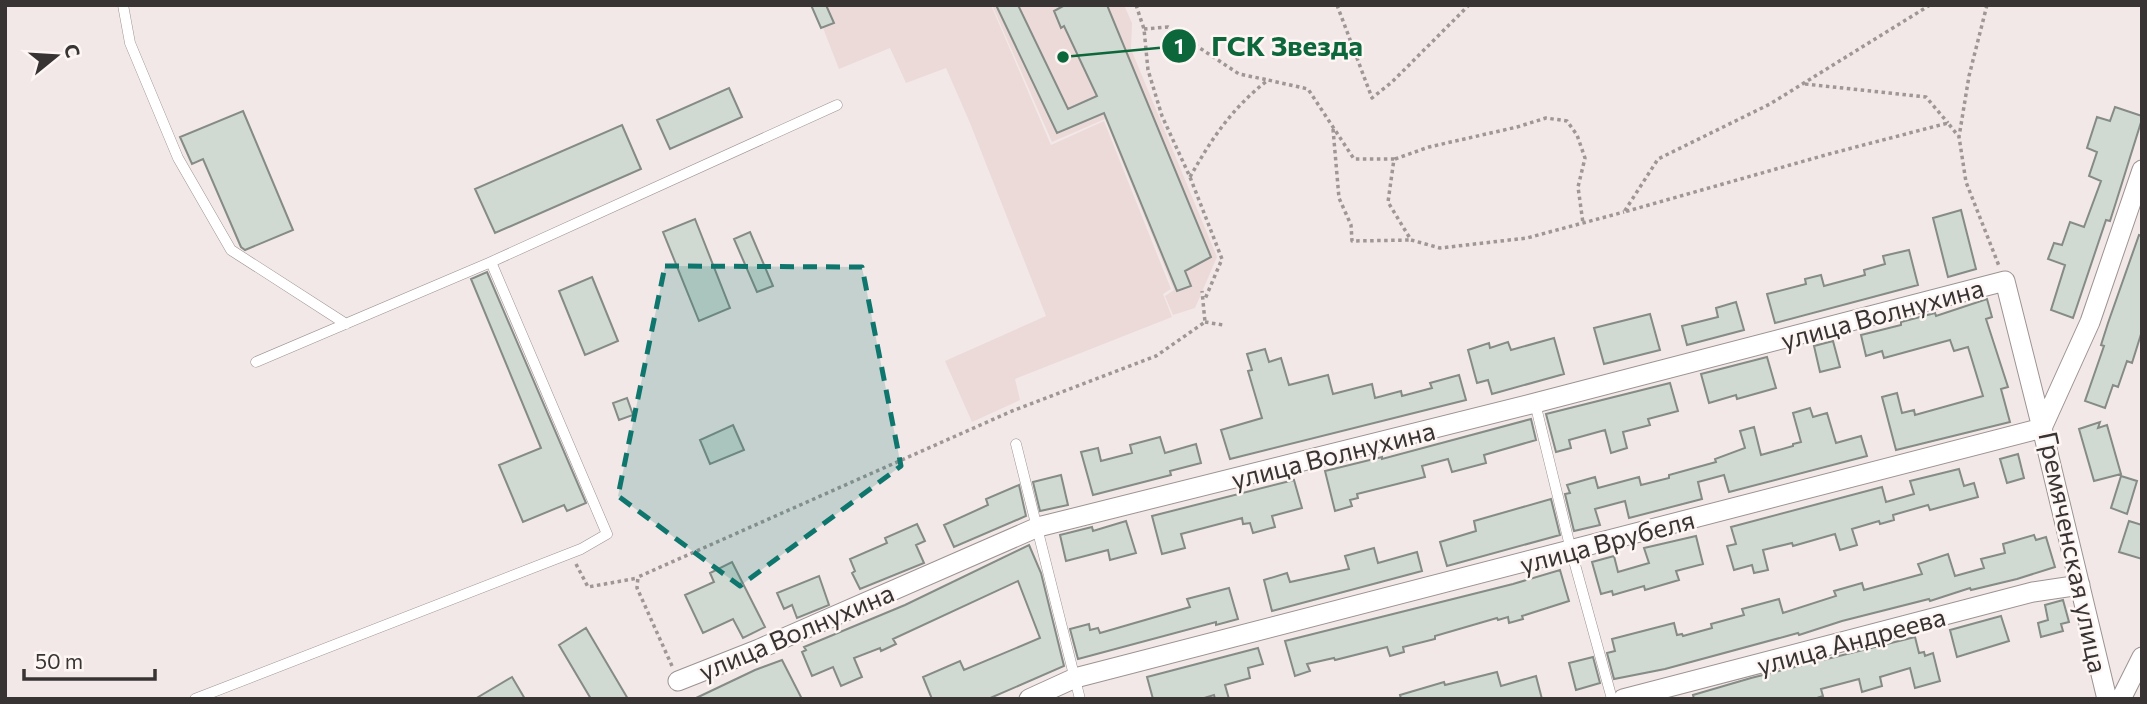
<svg xmlns="http://www.w3.org/2000/svg" width="2147" height="704" viewBox="0 0 2147 704" font-family="Commissioner,sans-serif">
	<style>
		.built { fill: #ecdad8 }
		.building { fill: #d1d9d3; stroke: #858b86; stroke-width: 2 }
		.lines { fill: none; stroke-linecap: round; stroke-linejoin: round }
		.lane-casing { stroke: #9c9392; stroke-width: 11 }
		.street-casing { stroke: #9c9392; stroke-width: 21 }
		.path { stroke: #9e9796; stroke-width: 3.5; stroke-dasharray: 3.5 3.5; stroke-linecap: butt }
		.lane { stroke: #fff; stroke-width: 10 }
		.street { stroke: #fff; stroke-width: 19 }
		.marked { fill: #0f766e; fill-opacity: 0.2; stroke: #0f766e; stroke-width: 5; stroke-dasharray: 14 9; stroke-linejoin: round }
		.labels { text-anchor: middle; dominant-baseline: central; stroke-width: 5; stroke-linejoin: round; paint-order: stroke }
		.street-label { font-size: 26px; fill: #383434; stroke: #fef6f5 }
		.leader { fill: none; stroke: #0c673a; stroke-width: 2.5 }
		.callout-dot { fill: #0c673a; stroke: #fef6f5; stroke-width: 2.5 }
		.mark-label { font-size: 21px; text-anchor: middle; font-weight: bold; fill: #fff }
		.callout-label { font-size: 28px; text-anchor: middle; font-weight: bold; fill: #0c673a; stroke: #fef6f5; stroke-width: 5; stroke-linejoin: round; paint-order: stroke }
	</style>
	<rect width="100%" height="100%" fill="#f2e8e7"/>
	<path class="built" d="M814,5H991L1051,145L1104,121L1171,289L1163,294L1172,317L1015,379L1020,400L972,422L945,361L1046,316L970,123L946,68L906,83L890,48L839,69Z
		M992,5H1124L1132,23L1131,49L1217,257L1195,308L1173,315L1165,296L1174,290L1105,119L1052,142Z"/>
	<path class="building" d="M811,5H826L834,23L821,28Z
		M996,5H1018L1068,109L1097,96L1064,26L1061,28L1054,11L1065,5H1107L1211,257L1185,271L1191,286L1177,291L1104,113L1057,133Z
		M729,88L742,117L670,149L657,120Z
		M2115,107L2142,116V119L2117,199L2110,221L2106,220L2073,318L2051,310L2065,265L2048,259L2054,243L2062,245L2070,222L2084,227L2101,181L2089,176L2097,152L2087,148L2097,117L2110,121Z
		M243,111L293,230L245,250L241,247L203,159L192,164L180,137Z
		M622,125L641,169L495,233L475,189Z
		M1961,210L1976,269L1948,277L1933,218Z
		M695,219L730,308L699,321L663,232Z
		M750,232L773,286L757,292L734,239Z
		M2139,235L2142,236V331L2132,363L2127,361L2118,387L2113,385L2105,408L2085,401L2104,346L2101,345L2108,323Z
		M1909,250L1918,285L1775,323L1767,294L1806,284L1805,279L1821,275L1824,286L1865,275L1864,270L1885,264L1883,256Z
		M487,272L586,503L567,511L564,505L523,522L499,465L541,448L471,279Z
		M592,277L618,341L585,355L559,291Z
		M1987,299L1992,317L1986,319L2008,387L2001,389L2010,422L1896,450L1882,397L1897,393L1902,413L1914,410L1915,415L1983,396L1968,347L1954,351L1950,340L1884,358L1882,351L1866,356L1861,335L1901,325V322L1935,313L1936,316Z
		M1736,302L1744,330L1687,345L1682,326L1718,317L1716,308Z
		M1650,314L1660,350L1604,364L1594,328Z
		M1554,338L1564,374L1492,394L1488,380L1477,383L1468,350L1489,343L1490,348L1508,342L1511,350Z
		M1833,341L1840,367L1820,372L1814,346Z
		M1265,349L1269,362L1281,358L1289,385L1328,375L1333,394L1372,384L1375,398L1401,391L1402,396L1432,388L1430,383L1459,375L1466,400L1230,459L1221,430L1262,418L1248,371L1252,370L1247,354Z
		M1767,357L1776,388L1737,399L1736,395L1709,403L1701,374Z
		M1670,383L1678,411L1648,419L1650,425L1623,432L1627,448L1611,453L1605,430L1569,440L1571,448L1556,452L1546,414Z
		M627,398L633,415L619,420L613,403Z
		M1810,408L1813,417L1827,413L1836,443L1861,436L1867,456L1729,492L1724,475L1698,482L1702,499L1629,518L1625,501L1595,509L1600,525L1574,531L1565,494L1570,493L1567,485L1595,477L1598,488L1639,477L1641,485L1669,478V475L1716,462L1715,459L1745,448L1740,431L1754,427L1761,455L1793,446V444L1801,442L1793,413Z
		M1531,419L1536,440L1484,455L1486,463L1452,472L1448,459L1422,466L1425,477L1357,494L1358,498L1350,500L1352,506L1335,511L1325,471L1382,457V459Z
		M2100,422L2098,428L2107,425L2121,474L2094,481L2079,429Z
		M733,425L744,450L710,464L700,440Z
		M1160,437L1165,453L1196,444L1201,463L1170,471L1171,475L1093,495L1081,452L1098,448L1101,461L1132,453L1130,445Z
		M2018,454L2024,478L2007,483L2000,459Z
		M1959,469L1964,486L1974,483L1978,497L1930,510L1928,505L1893,515L1894,520L1880,524L1879,521L1852,529L1857,545L1840,550L1835,534L1793,546L1792,543L1763,550L1768,570L1754,573L1752,565L1734,570L1727,546L1736,544L1731,527L1882,487L1886,502L1914,494L1910,481Z
		M1061,475L1068,505L1040,511L1033,482Z
		M2121,476L2137,481L2127,514L2111,508Z
		M1294,480L1302,508L1272,516L1275,527L1253,533L1250,523L1243,524L1242,518L1181,534L1185,548L1162,554L1152,516Z
		M1019,485L1026,516L954,547L944,525L988,505L986,499Z
		M1551,499L1560,535L1447,566L1440,542L1476,531L1474,521Z
		M1126,521L1136,553L1110,560L1108,550L1066,561L1060,535L1092,527L1093,531Z
		M2129,521L2142,525V559L2119,552Z
		M917,524L925,541L916,545L924,563L860,589L852,573L855,571L850,559L887,543L885,538Z
		M2034,535L2036,540L2046,537L2055,567L2017,579L1971,590L1970,588L1930,601L1929,599L1842,621L1799,635L1798,633L1665,669L1614,679L1607,653L1615,651L1612,639L1674,623L1677,635L1682,634L1683,636L1712,628L1711,624L1744,615L1742,609L1779,599L1783,613L1836,596L1834,591L1862,583L1864,590L1922,574L1918,564L1948,554L1955,576L1984,568L1981,559L2005,553L2003,544Z
		M1696,536L1703,564L1676,571L1679,580L1645,590L1644,586L1613,595L1612,591L1601,594L1592,562L1614,556L1618,572L1649,563L1644,548Z
		M1029,545L1041,573L1064,666L988,699H932L923,677L960,661L964,670L1040,638L1018,581L893,639L896,644L881,651L880,648L854,658L862,677L841,686L833,667L812,676L802,652L806,650L804,647L905,605Z
		M1374,548L1378,563L1417,552L1422,571L1272,611L1264,580L1287,573L1290,582L1349,569L1345,556Z
		M732,562L765,627L743,638L733,619L703,633L685,595L714,582L710,573Z
		M1560,570L1569,601L1522,616L1523,619L1509,623L1508,617L1498,620L1497,618L1435,636V639L1403,647L1404,652L1390,656L1387,647L1335,660L1334,658L1307,664L1310,671L1295,676L1285,641L1513,584Z
		M819,576L829,605L797,618L792,605L784,609L777,593Z
		M1229,588L1238,619L1216,625V622L1078,659L1070,629L1089,624L1090,630L1098,628L1100,633L1190,607L1187,599Z
		M2063,600L2069,622L2061,624L2063,631L2041,637L2038,623L2048,620L2045,605Z
		M2001,616L2009,641L1957,657L1950,630Z
		M586,628L628,699H591L559,645Z
		M1915,637L1919,653L1924,652L1925,656L1933,653L1940,681L1915,688L1910,668L1880,677L1882,686L1862,692L1859,679L1821,689L1823,696L1814,699H1694L1693,695L1751,678Z
		M1258,648L1263,664L1248,668L1250,678L1225,685L1229,699H1215L1214,695L1201,699H1153L1147,677Z
		M1593,657L1600,683L1576,690L1569,663Z
		M782,660L802,699H694L755,670Z
		M1497,672L1501,686L1536,676L1542,699H1401L1400,695L1444,682L1445,685Z
		M512,677L525,699H475Z"/>
	<g class="lines">
		<g class="lane-casing">
			<path id="lane" d="M123,5L130,43L178,158L231,250L346,324
				M256,362L491,262
				M1535,403L1571,550L1612,699
				M1016,444L1080,699
				M195,699L581,549L607,534L491,262L837,105"/>
		</g>
		<g class="street-casing">
			<path id="street" d="M678,681L759,649L1038,527L1535,403L2005,281L2042,428L1075,678L1029,699
				M1623,699L2033,592L2080,585
				M2107,699L2042,428L2090,322L2142,170
				M2121,699L2142,657"/>
		</g>
		<path class="path" d="M1136,5L1144,29L1148,70L1162,116L1190,177L1222,259L1205,299
			M1337,5L1372,98L1392,82L1469,5
			M1930,5L1770,104L1658,159L1624,212L1829,154L1948,123L1959,137
			M1987,5L1969,76L1959,137L1966,182L1999,266
			M1144,29L1168,27L1239,74L1268,80
			M1805,84L1926,97L1948,123
			M1333,129L1339,198L1351,225L1352,241L1411,240
			M1395,159L1429,147L1517,127L1546,118L1567,121L1577,135L1585,158L1578,187L1583,223
			M1190,177C1212,138 1232,108 1268,80L1308,89L1354,159H1394L1388,202L1411,240L1440,248L1527,238L1624,212
			M1205,322L1223,325
			M576,564L588,587L638,578
			M672,666L637,588L638,577L1012,411L1156,356L1205,322L1202,291"/>
		<use href="#lane" class="lane"/>
		<use href="#street" class="street"/>
	</g>
	<path class="marked" d="M665,266L862,267L901,466L740,586L618,496Z"/>
	<g class="labels">
		<g class="street-label">
			<text transform="translate(1882 313) rotate(-15)">улица Волнухина</text>
			<text transform="translate(1333 454) rotate(-14)">улица Волнухина</text>
			<text transform="translate(1607 541) rotate(-15)">улица Врубеля</text>
			<text transform="translate(2074 552) rotate(78)">Гремяченская улица</text>
			<text transform="translate(796 631) rotate(-23)">улица Волнухина</text>
			<text transform="translate(1851 640) rotate(-15)">улица Андреева</text>
		</g>
	</g>
	<path class="leader" d="M1063 57L1179 46"/>
	<g class="callout-dot">
		<circle cx="1063" cy="57" r="7"/>
		<circle cx="1179" cy="46" r="18"/>
	</g>
	<g class="mark-label">
		<text x="1179" y="54">1</text>
	</g>
	<g class="callout-label">
		<text x="1287" y="56">ГСК Звезда</text>
	</g>
	<rect width="2147" height="704" fill="none" stroke="#383434" stroke-width="14"/>
	<g transform="translate(56 56) rotate(72)" stroke="#fef6f5" stroke-width="5" paint-order="stroke">
	<path d="M0-5L12 26L0 18L-12 26Z" fill="#383434"/>
	<text y="-10" font-size="19" font-weight="bold" text-anchor="middle" fill="#383434">С</text>
	</g>
	<path d="M24 669v10h131v-10" fill="none" stroke="#383434" stroke-width="3.5"/>
	<text x="35" y="669" font-size="21" fill="#383434" stroke="#fef6f5" stroke-width="5" paint-order="stroke">50 m</text>
</svg>
